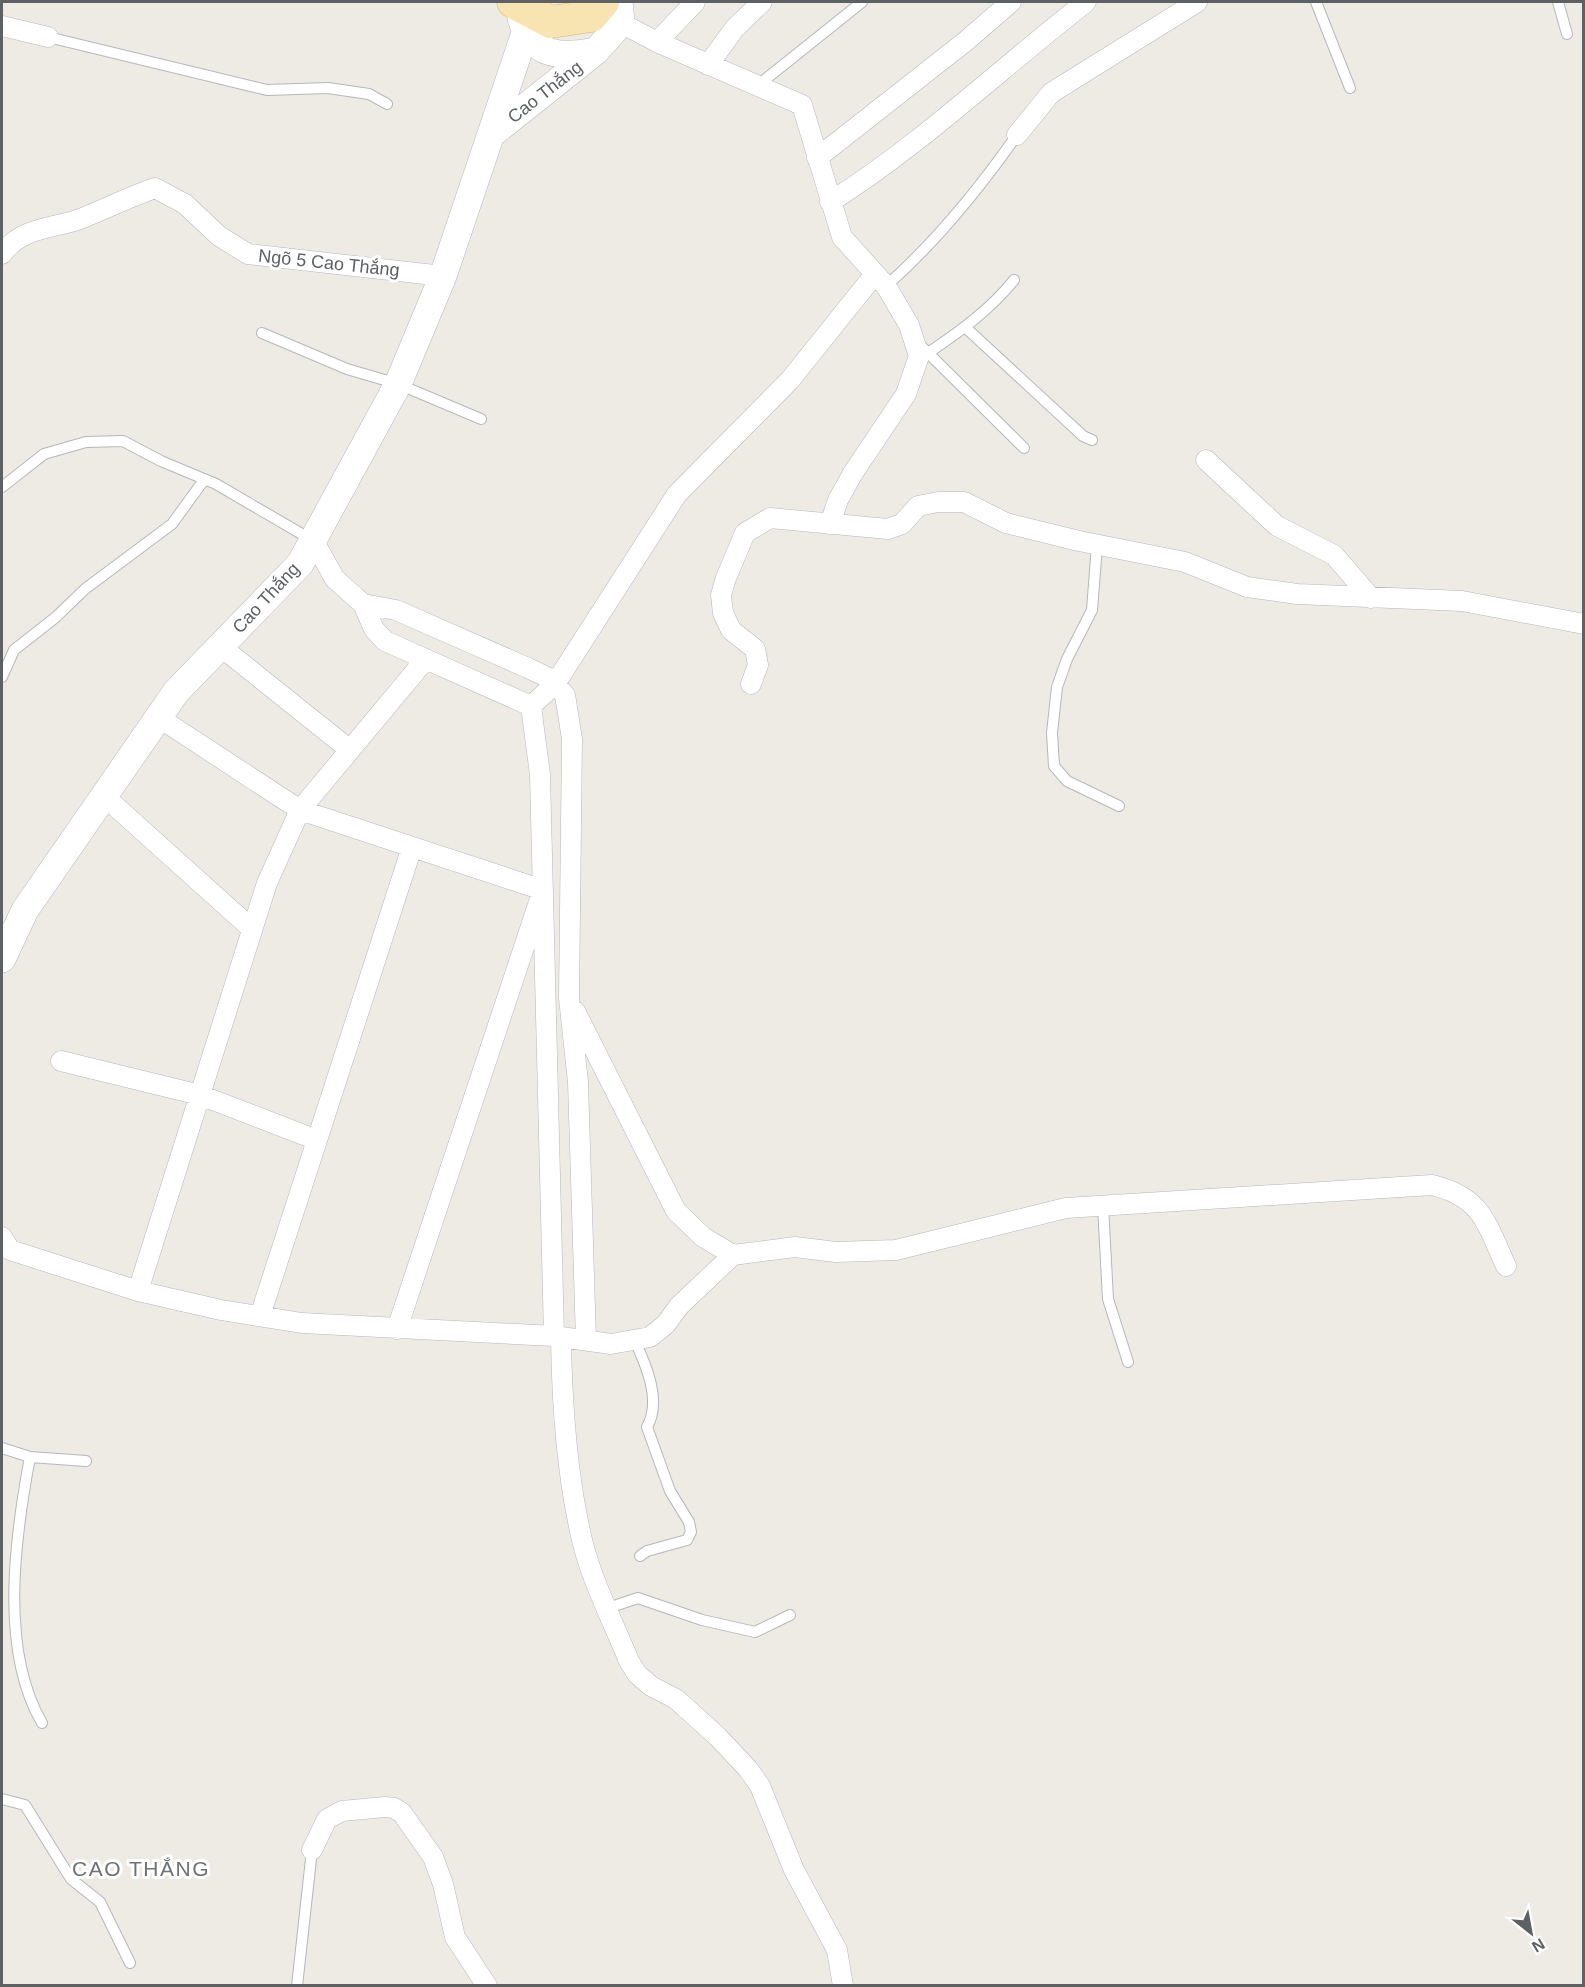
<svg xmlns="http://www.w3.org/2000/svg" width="1585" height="1987" viewBox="0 0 1585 1987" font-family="Arial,sans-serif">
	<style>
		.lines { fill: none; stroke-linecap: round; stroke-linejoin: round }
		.service-casing { stroke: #b5b7ba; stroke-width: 12 }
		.minor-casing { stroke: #b5b7ba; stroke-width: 21 }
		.secondary-casing { stroke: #b4b8bb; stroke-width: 28 }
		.primary-casing { stroke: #e3b368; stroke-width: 33 }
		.service { stroke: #fff; stroke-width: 10 }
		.minor { stroke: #fff; stroke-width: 20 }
		.secondary { stroke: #fff; stroke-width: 27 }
		.primary { stroke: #f7e4b1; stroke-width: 32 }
		.labels { text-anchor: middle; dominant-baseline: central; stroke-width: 6; stroke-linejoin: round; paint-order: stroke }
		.street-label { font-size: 18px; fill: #5d6164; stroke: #fff }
		.quarter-label { font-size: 21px; letter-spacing: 1.5px; fill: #6e7376; stroke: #fff }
	</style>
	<rect width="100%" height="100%" fill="#eeebe5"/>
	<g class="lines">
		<g class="service-casing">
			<path id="service" d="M1316,2L1350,88
				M1558,2L1567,34
				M48,37L267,90L328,88L369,94L387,104
				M757,86L862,2
				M886,286C936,242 979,189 1017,135
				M965,327L1083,436L1092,440
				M262,333L347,369L398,384L481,419
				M918,343L1024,448
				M928,353C959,332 990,310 1014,280
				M2,487L44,454L86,442L123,441L161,461L216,484L312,540
				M1097,545L1092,610L1067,659L1057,687L1052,733L1054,766L1067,781L1119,806
				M2,677L14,650L56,617L85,589L172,524L204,480
				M1103,1206L1108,1299L1128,1362
				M635,1341C646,1365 662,1401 647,1427L670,1491L689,1522L691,1532L687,1540L647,1551L640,1556
				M2,1448L30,1457L86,1461
				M30,1457C14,1542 0,1651 42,1723
				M608,1608L638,1598L702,1620L755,1632L790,1615
				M2,1799L25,1805L71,1879L100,1902L130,1963
				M297,1986L312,1850"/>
		</g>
		<g class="minor-casing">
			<path id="minor" d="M621,23L657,42L802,105L842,237L886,286L909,325L919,356L906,394L853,473L838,500L830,524
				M2,26L48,37
				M657,42L695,2
				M708,65L735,28L762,2
				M1017,135L1051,93L1197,2
				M817,158L966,41L1011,2
				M830,202C922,144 1001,68 1086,2
				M2,254C21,227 52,229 80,219C105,209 129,197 155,188L185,204L219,236L248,254L443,276
				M1206,460L1277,526L1334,555L1371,598
				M313,540L335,579L363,604L396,610L528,668L549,678L565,695L572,739L569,998L578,1082L586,1340
				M363,604L374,629L385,641L531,706L540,775L554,1336
				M220,646L350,750
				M751,684L758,665L755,649L731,630L723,613L721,595L726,578L745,533L770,518L888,529L902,524L918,506L938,502H964L1006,523L1079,541L1185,562L1247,587L1297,594L1462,601L1584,624
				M531,706L555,684L677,494L790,380L875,274
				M158,717L300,810L543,890L397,1329
				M104,796L252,929
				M575,1011L676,1211L703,1237L733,1255
				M61,1061L200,1095L317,1140
				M2,1237L10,1250L138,1291L221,1310L302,1323L554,1336L611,1344L650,1337L666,1324L679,1306L733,1255L795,1247L836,1252L896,1250L1066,1208L1432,1185C1482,1197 1486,1223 1506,1266
				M138,1291L267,883L300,810L425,660
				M260,1316L412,847
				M561,1339C562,1404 566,1468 580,1531C589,1576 612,1619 629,1661L637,1674L651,1686L676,1699L718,1737L748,1769L760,1786L794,1870L837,1950L843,1986
				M312,1850L327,1819L342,1811L385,1807L394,1808L402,1813L433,1857L443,1884L455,1937L487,1986"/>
		</g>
		<g class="secondary-casing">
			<path id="secondary" d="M521,18C532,57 562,58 596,51
				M493,133L596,51L621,23L619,2
				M2,959L25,910L176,692L300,564L398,384L443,276L525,33"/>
		</g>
		<g class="primary-casing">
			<path id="primary" d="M513,2L551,22L591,16L603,2"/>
		</g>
		<use href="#service" class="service"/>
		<use href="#minor" class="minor"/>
		<use href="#secondary" class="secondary"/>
		<use href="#primary" class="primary"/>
	</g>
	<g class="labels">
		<g class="street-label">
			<text transform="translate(545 92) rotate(-38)">Cao Thắng</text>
			<text transform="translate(329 263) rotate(6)">Ngõ 5 Cao Thắng</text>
			<text transform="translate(266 598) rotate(-47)">Cao Thắng</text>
		</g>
		<g class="quarter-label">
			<text x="141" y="1868">CAO THẮNG</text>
		</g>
	</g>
	<rect width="1585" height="1987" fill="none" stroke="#5d6164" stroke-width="6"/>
	<g transform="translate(1531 1933) rotate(149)" stroke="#ffffff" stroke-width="4.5" paint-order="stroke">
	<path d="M0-4.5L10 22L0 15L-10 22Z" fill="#5d6164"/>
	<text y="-9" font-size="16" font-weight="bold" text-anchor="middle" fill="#5d6164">N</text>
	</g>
</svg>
